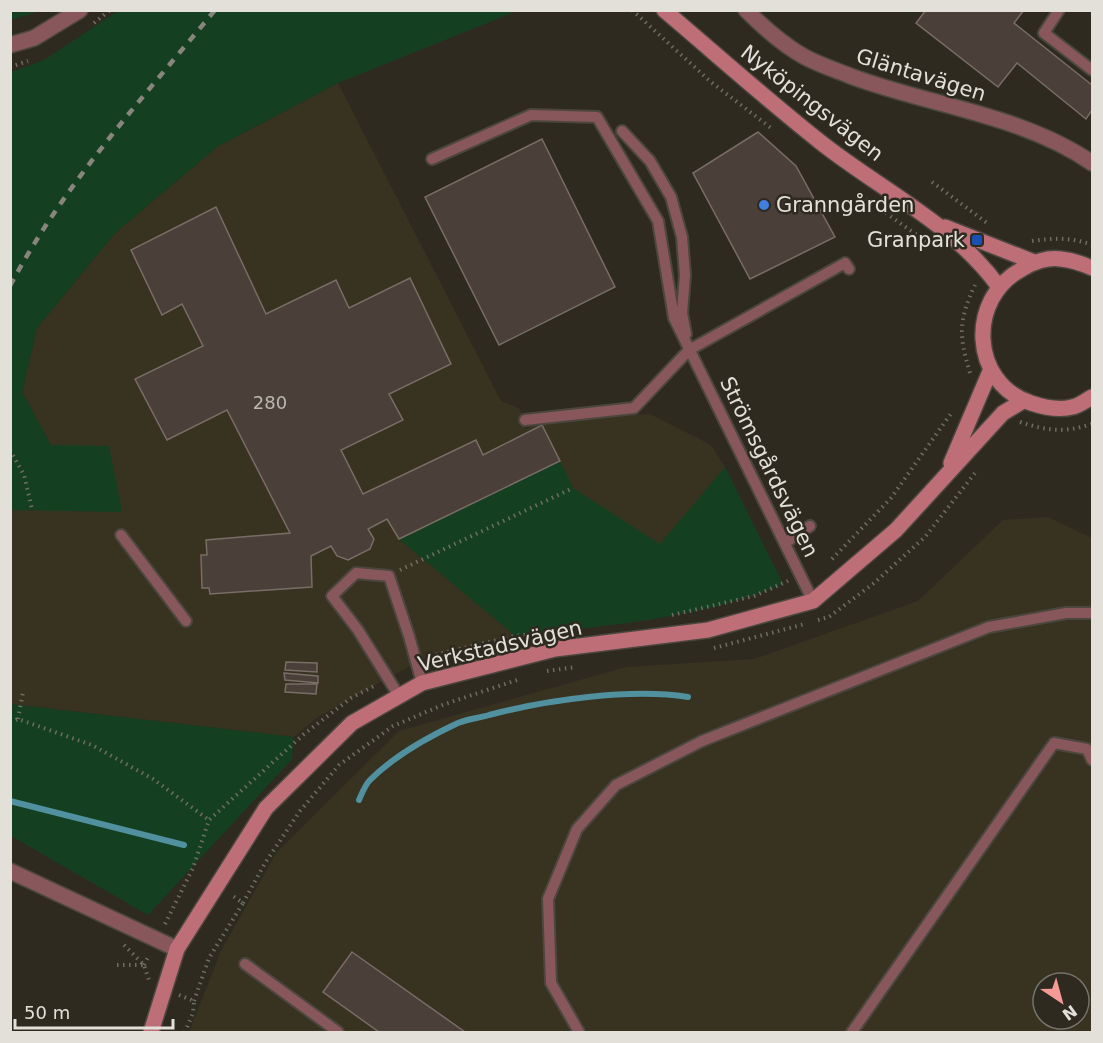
<svg xmlns="http://www.w3.org/2000/svg" width="1103" height="1043" viewBox="0 0 1103 1043" font-family="'DejaVu Sans',sans-serif">
	<style>
		.built { fill: #383221; fill-rule: evenodd }
		.green { fill: #144021 }
		.lines { fill: none; stroke-linecap: round; stroke-linejoin: round }
		.stream { stroke: #50909f; stroke-width: 6 }
		.building { fill: #4b4039; stroke: #796d66; stroke-width: 1.5 }
		.service-casing { stroke: #4b473e; stroke-width: 14 }
		.minor-casing { stroke: #4b473e; stroke-width: 18 }
		.secondary-casing { stroke: #4b473e; stroke-width: 18 }
		.path { stroke: #706d64; stroke-width: 4; stroke-dasharray: 1.5 4.5; stroke-linecap: butt }
		.service { stroke: #88575c; stroke-width: 10 }
		.minor { stroke: #88575c; stroke-width: 15 }
		.secondary { stroke: #bd6e77; stroke-width: 15 }
		.rail { stroke: #88857d; stroke-width: 4.5; stroke-dasharray: 8 8; stroke-linecap: butt }
		.shop-dot { fill: #3f7fe0; stroke: #2e2a20; stroke-width: 2 }
		.transit-dot { fill: #1a4fb4; stroke: #2e2a20; stroke-width: 2 }
		.labels { text-anchor: middle; dominant-baseline: central; stroke-width: 5; stroke-linejoin: round; paint-order: stroke }
		.number-label { font-size: 18px; fill: #bcb8b1 }
		.street-label { font-size: 21px; fill: #e2e0d9; stroke: #2e2a20 }
		.poi-label { font-size: 21px; fill: #e2e0d9; stroke: #2e2a20; text-anchor: start }
	</style>
	<rect width="100%" height="100%" fill="#2e2a20"/>
	<path class="built" d="M338,83L501,401L519,408L525,420L526,429L539,419L650,414L711,445L725,467L783,584L754,596L643,621L515,636L431,655L351,698L315,719L294,737L11,704L10,509L51,445L22,392L37,328L115,233L217,147Z
		M1048,517L1092,538V1032H189L221,951L276,853L399,731L626,667L754,659L918,601L1003,520ZM1043,983H1079V1019H1043Z"/>
	<path class="green" d="M11,10H40V11L11,20Z
		M118,11H517L338,83L217,147L115,233L37,328L22,392L51,445L109,446L122,512L11,510V72L44,60Z
		M560,461L573,488L660,544L725,467L783,584C702,619 602,626 515,636L399,539Z
		M10,704L294,737L292,759L148,915L11,836Z"/>
	<g class="lines">
		<path class="stream" d="M359,800C362,793 365,785 370,780C394,756 428,737 458,723C468,719 479,718 489,715C546,700 630,688 688,697
			M10,801L184,845"/>
	</g>
	<path class="building" d="M926,10H1024L1014,23L1092,85V110L1086,119L1017,63L998,87L916,23Z
		M758,132L796,166L835,237L750,279L693,173Z
		M542,139L615,287L499,345L425,197Z
		M216,207L266,314L336,280L349,308L410,278L451,364L389,394L403,420L341,450L363,494L476,440L483,455L542,425L560,461L399,539L387,519L368,529L374,539L370,549L348,560L337,556L331,546L311,556L312,587L210,594L209,588H202L201,555H207L206,540L290,533L227,410L167,440L135,379L203,346L182,304L162,315L131,250Z
		M286,662L317,663V672L285,670Z
		M284,673L318,676V683L285,680Z
		M286,684H317L316,694L285,692Z
		M352,952L465,1032H379L323,992Z"/>
	<g class="lines">
		<g class="service-casing">
			<path id="service" d="M1059,10L1044,33L1092,70
				M622,131L650,161L671,197L682,237L685,275L682,313L686,334
				M432,159L531,115L597,117L658,221L674,318L813,601
				M525,420L634,408L689,350L845,263L849,269
				M121,535L186,621
				M785,543L810,526
				M399,696L358,630L332,596L356,573L389,576L409,636L422,683
				M245,964L338,1032
				M579,1032L551,983L548,899L577,829L616,785L702,741L989,627L1066,613H1092
				M852,1032L1054,743L1087,749L1092,760"/>
		</g>
		<g class="minor-casing">
			<path id="minor" d="M746,10C763,27 782,44 803,56C819,65 836,70 853,77C932,106 1022,115 1092,163
				M10,45L34,38L80,10
				M10,871L177,949"/>
		</g>
		<g class="secondary-casing">
			<path id="secondary" d="M664,10C716,54 766,99 819,141C879,189 953,223 999,287
				M945,227L1034,262
				M1092,268C1083,264 1072,260 1061,259C1048,257 1033,262 1022,269C967,298 970,383 1031,403C1043,407 1058,411 1072,407C1079,406 1086,400 1092,397
				M951,463L991,369
				M151,1032L177,949L266,808L352,723L422,683L555,649L708,630L813,601L896,530L1003,413L1023,401"/>
		</g>
		<path class="path" d="M632,10L711,82L771,128
			M94,23L110,10
			M10,67L28,61
			M932,182L987,223
			M866,199L931,245
			M1032,241C1054,238 1071,237 1092,245
			M970,373C959,336 958,321 975,285
			M1020,422C1048,431 1064,433 1092,424
			M10,450L24,475L32,509
			M832,559L891,498L952,412
			M400,570L573,488
			M672,615L754,596L788,581
			M818,620L829,617L874,583L925,537L975,473
			M714,648L805,624
			M430,656L515,636L534,634
			M547,671L576,667
			M18,719L23,692
			M10,722L18,719L92,745L153,779L209,820
			M243,903L265,863L300,811L339,765L393,726L445,704L520,679
			M165,924L193,868L209,820L304,734L351,698L376,685
			M124,945L144,965L149,980
			M117,965H143
			M144,965L149,955
			M179,995L194,1001L193,1013L185,1032
			M194,1001L209,958L243,903L230,894"/>
		<use href="#service" class="service"/>
		<use href="#minor" class="minor"/>
		<use href="#secondary" class="secondary"/>
		<path class="rail" d="M10,286C64,184 142,99 215,10"/>
	</g>
	<circle class="shop-dot" cx="764" cy="205" r="6"/>
	<rect class="transit-dot" x="971" y="234" width="12" height="12" rx="3"/>
	<g class="labels">
		<g class="number-label">
			<text x="270" y="402">280</text>
		</g>
		<g class="street-label">
			<text transform="translate(921 75) rotate(17)">Gläntavägen</text>
			<text transform="translate(812 103) rotate(38)">Nyköpingsvägen</text>
			<text transform="translate(769 467) rotate(64)">Strömsgårdsvägen</text>
			<text transform="translate(500 646) rotate(-13)">Verkstadsvägen</text>
		</g>
		<g class="poi-label">
			<text x="776" y="205">Granngården</text>
			<text x="965" y="240" text-anchor="end">Granpark</text>
		</g>
	</g>
	<rect width="1103" height="1043" fill="none" stroke="#e2e0d9" stroke-width="24"/>
	<g transform="translate(1061 1001) rotate(144)"><circle r="28" fill="#2e2a20" stroke="#76736a" stroke-width="1.5"/>
	<path d="M0-4.5L10 22L0 15L-10 22Z" fill="#f59b97"/>
	<text y="-9" font-size="16" font-weight="bold" text-anchor="middle" fill="#e2e0d9">N</text>
	</g>
	<path d="M15 1019v9h158v-9" fill="none" stroke="#e2e0d9" stroke-width="3"/>
	<text x="24" y="1019" font-size="18" fill="#e2e0d9" stroke="#2e2a20" stroke-width="4.5" paint-order="stroke">50 m</text>
</svg>
